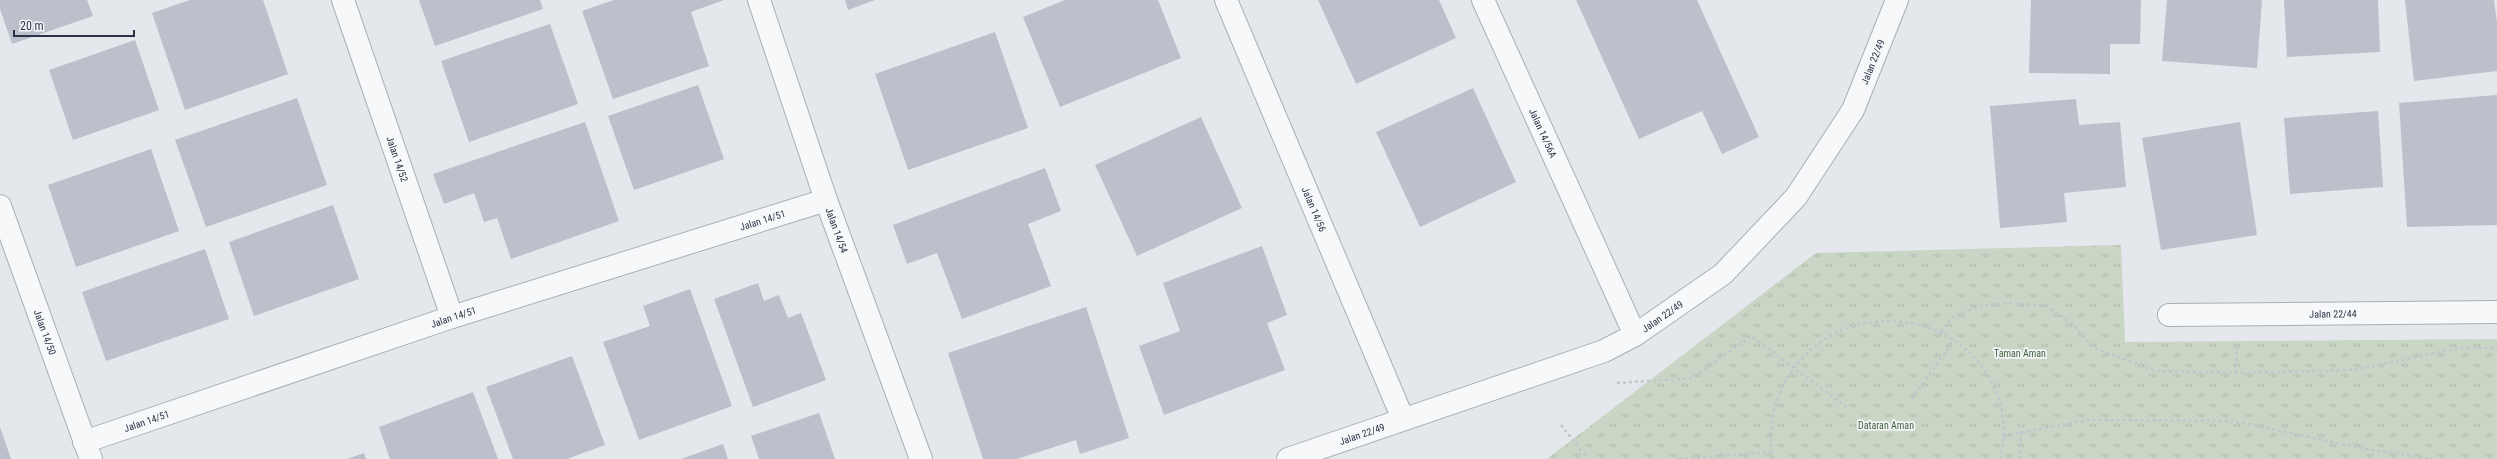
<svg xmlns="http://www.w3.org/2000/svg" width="2497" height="459" viewBox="0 0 2497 459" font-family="'Roboto Condensed',sans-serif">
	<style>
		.grass { fill: url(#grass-tufts) }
		.building { fill: #bbc0ca }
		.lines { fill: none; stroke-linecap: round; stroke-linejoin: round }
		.minor-casing { stroke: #a9aeb7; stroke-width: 24 }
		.tertiary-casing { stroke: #a9aeb7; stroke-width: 24 }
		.path { stroke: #c2c5cb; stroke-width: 2.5; stroke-dasharray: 3 3; stroke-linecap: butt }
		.minor { stroke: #f7f8fa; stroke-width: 22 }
		.tertiary { stroke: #f7f8fa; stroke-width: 22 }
		.labels { text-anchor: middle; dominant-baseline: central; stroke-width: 3.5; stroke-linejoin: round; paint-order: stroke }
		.street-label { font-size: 10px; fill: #2b3445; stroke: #f4f6f9 }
		.park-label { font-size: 10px; fill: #3f6138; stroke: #f4f6f9 }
	</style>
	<defs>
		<pattern id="grass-tufts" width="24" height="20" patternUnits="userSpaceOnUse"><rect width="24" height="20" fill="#c9d6c5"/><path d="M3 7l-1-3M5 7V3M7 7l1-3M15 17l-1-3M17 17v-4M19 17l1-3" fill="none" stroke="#adb8ab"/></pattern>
	</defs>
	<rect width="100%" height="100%" fill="#e4e7ec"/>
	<path class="grass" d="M2121,245L2125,342L2497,339V459H1547L1816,253Z"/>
	<path class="building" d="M0,0H87L93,16L12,44L0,9Z
		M190,0H263L288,74L185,110L152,13Z
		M419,0H540L543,9L435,46Z
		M614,0H724L691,12L709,66L613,99L582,11Z
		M845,0H875L848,10Z
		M1065,0H1158L1181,58L1060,107L1023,17Z
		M1318,0H1439L1456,38L1356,84Z
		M1576,0H1697L1759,137L1722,154L1702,111L1639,139Z
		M2031,0H2141L2140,44H2110V74L2029,73Z
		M2167,0H2262L2257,68L2162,61Z
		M2284,0H2378L2380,52L2287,57Z
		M2405,0H2494L2497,23V71L2414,81Z
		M550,24L578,104L469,142L441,61Z
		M995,32L1028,128L908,170L875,74Z
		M135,40L159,110L73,140L49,70Z
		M698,85L724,159L634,190L608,116Z
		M1473,88L1516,182L1420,227L1376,132Z
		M2497,95V225L2407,227L2399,103Z
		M297,98L327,185L206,227L175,140Z
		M2076,99L2079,125L2120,122L2126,187L2064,193L2067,222L2000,228L1990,106Z
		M2378,111L2383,187L2290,194L2284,118Z
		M1201,117L1242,208L1137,256L1095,165Z
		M585,122L619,221L511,259L497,218L484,222L474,193L444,204L433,174Z
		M2240,122L2257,235L2161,250L2142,138Z
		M151,149L179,231L76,267L48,185Z
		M1045,168L1061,211L1028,224L1051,286L962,319L937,253L907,264L893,225Z
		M333,205L359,279L254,316L229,242Z
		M1262,246L1287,315L1267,323L1285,370L1164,415L1139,346L1180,331L1163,283Z
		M205,249L229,319L106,361L82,292Z
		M758,283L764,301L779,295L788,318L801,313L826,380L753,407L714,299Z
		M690,289L732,406L639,440L603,342L650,326L643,306Z
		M1086,307L1129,438L1080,454L1076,440L1017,459H983L948,353Z
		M572,356L605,445L567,459H513L486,387Z
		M473,392L498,459H390L379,427Z
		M819,413L835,459H759L751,436Z
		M0,428V427L11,459H0Z
		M723,444L728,459H681Z
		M364,453L366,459H347Z"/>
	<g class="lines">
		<g class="minor-casing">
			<g id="minor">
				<path id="s1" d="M343,0L452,317"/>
				<path id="s2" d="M759,0L826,200L921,459"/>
				<path id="s3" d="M1226,0L1403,419"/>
				<path id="s4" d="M1483,0L1635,335"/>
				<path id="s5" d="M0,206L91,459"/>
				<path id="s6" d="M2169,315L2497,312"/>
				<path id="s7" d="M84,442L452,317L826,200"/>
			</g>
		</g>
		<g class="tertiary-casing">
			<g id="tertiary">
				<path id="s8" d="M1288,459L1604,351L1635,335L1723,274L1796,197L1853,110L1897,0"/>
			</g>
		</g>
		<path class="path" d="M1941,332L1952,317L1980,306L2008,303L2046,306L2071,323L2094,348L2157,371L2236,373L2354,370L2460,348H2497
			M2236,373L2237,347
			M1617,383L1692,378L1751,336L1849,409
			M1912,399L1954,340
			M1561,425L1588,459
			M2004,436L2088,420L2233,421L2366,449L2432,459
			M1679,459L1771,452
			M1773,459C1767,433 1773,403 1786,380C1846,278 2004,316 2004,435C2004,443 2001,451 2000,459
			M2019,459L2021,432"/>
		<use href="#minor" class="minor"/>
		<use href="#tertiary" class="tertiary"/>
	</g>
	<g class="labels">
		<g class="street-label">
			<text stroke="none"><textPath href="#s8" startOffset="738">Jalan 22/49</textPath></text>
			<text stroke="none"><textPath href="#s4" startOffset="146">Jalan 14/56A</textPath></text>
			<text stroke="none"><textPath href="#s1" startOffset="168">Jalan 14/52</textPath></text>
			<text stroke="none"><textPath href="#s3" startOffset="227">Jalan 14/56</textPath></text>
			<text stroke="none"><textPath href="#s7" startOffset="714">Jalan 14/51</textPath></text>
			<text stroke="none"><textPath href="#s2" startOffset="243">Jalan 14/54</textPath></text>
			<text stroke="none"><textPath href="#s6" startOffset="164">Jalan 22/44</textPath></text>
			<text stroke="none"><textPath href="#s8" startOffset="402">Jalan 22/49</textPath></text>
			<text stroke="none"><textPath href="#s7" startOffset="390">Jalan 14/51</textPath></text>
			<text stroke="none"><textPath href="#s5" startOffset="134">Jalan 14/50</textPath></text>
			<text stroke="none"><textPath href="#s7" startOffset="66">Jalan 14/51</textPath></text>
			<text stroke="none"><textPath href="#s8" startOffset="78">Jalan 22/49</textPath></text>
		</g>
		<g class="park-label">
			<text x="2020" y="353">Taman Aman</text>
			<text x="1886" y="425">Dataran Aman</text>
		</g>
	</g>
	<path d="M14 30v6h120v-6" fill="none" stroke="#2b3445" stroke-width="2"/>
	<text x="20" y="30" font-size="12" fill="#2b3445" stroke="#f4f6f9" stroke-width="3" paint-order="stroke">20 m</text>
</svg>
